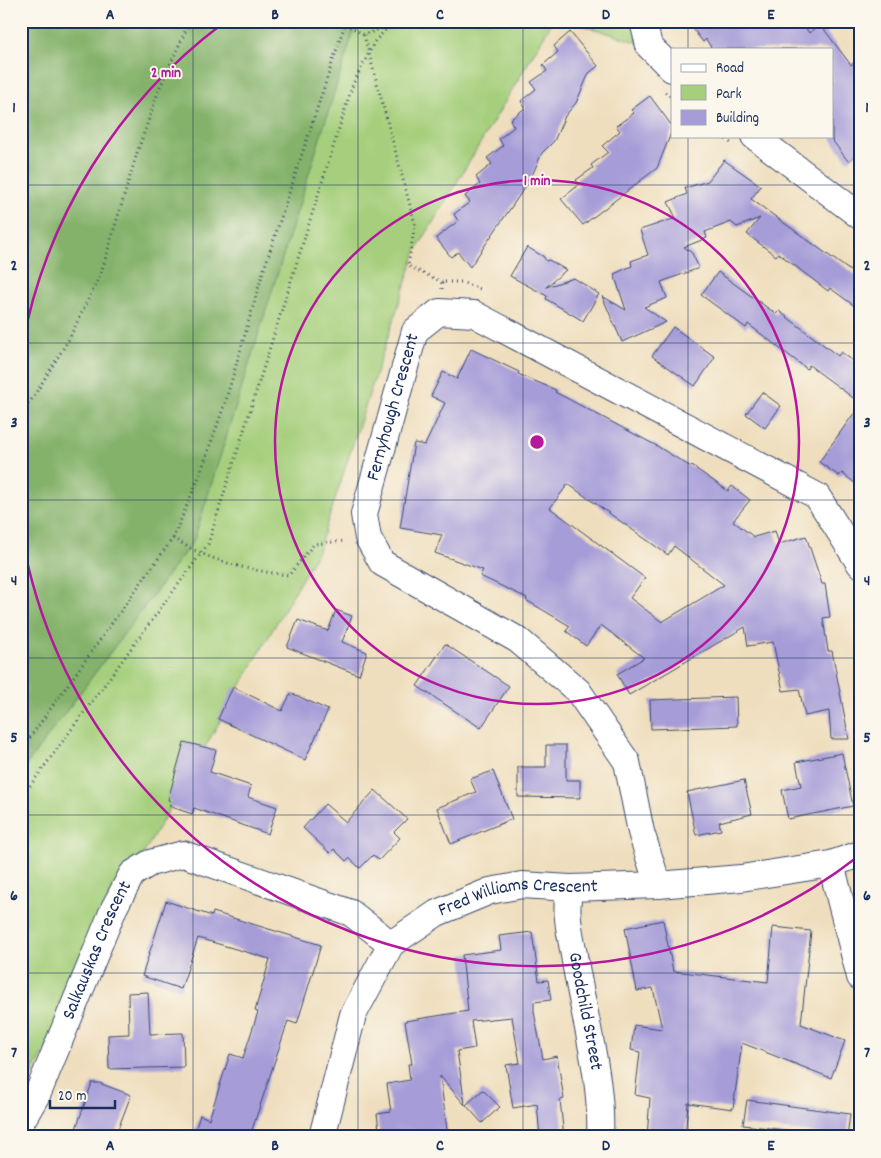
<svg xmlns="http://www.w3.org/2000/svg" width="881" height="1158" viewBox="0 0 881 1158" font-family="Dekko,sans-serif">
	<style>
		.green { fill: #a5cf7b; stroke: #607f6c }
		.forest { fill: #84b26b; stroke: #507064 }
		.building { fill: #a69cd8; fill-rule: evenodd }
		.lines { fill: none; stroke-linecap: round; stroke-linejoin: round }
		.street-casing { stroke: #3b496c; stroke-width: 28 }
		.path { stroke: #3b496c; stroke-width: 3; stroke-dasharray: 1 4; stroke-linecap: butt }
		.street { stroke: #fff; stroke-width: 26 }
		.grid { fill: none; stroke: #1b2f5e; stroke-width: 1; stroke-opacity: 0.55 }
		.ring { fill: none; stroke: #b5179e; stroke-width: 2.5 }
		.labels { text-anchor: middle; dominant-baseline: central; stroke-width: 4; stroke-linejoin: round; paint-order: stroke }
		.street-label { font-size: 19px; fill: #1b2f5e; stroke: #fbf7ec }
		.centre { fill: #b5179e; stroke: #fbf7ec; stroke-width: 2.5 }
		.ring-label { font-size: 15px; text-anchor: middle; font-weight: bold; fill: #b5179e; stroke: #fbf7ec; stroke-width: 4; stroke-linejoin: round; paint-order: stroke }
		.neatline { fill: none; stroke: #1b2f5e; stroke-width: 2 }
		.grid-label { font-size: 16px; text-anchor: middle; font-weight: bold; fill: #1b2f5e }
	</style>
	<rect width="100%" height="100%" fill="#fbf7ec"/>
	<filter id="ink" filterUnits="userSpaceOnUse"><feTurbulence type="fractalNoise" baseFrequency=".02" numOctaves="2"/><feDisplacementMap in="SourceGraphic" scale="10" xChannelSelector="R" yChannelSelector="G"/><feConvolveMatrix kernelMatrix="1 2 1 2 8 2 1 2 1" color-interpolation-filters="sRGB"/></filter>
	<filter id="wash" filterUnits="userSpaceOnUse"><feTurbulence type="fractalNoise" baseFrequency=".0096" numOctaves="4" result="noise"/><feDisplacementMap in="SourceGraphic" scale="20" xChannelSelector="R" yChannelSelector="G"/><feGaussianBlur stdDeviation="1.12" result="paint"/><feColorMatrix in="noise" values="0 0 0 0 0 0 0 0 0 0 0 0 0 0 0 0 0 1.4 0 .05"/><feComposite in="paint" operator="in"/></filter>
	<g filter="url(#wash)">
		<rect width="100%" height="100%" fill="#efdebd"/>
		<path class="green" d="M366,21H553L416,251L318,551L132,874L91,964L21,1096V772L188,548L354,30Z
			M569,21H647L649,46Z"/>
		<path class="forest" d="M21,21H366L354,30L194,540L21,772Z"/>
		<g id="blocks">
			<path class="building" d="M687,21H801L809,33L820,24L851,65L860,58V152L848,161L832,140V49H712L706,39L703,42Z
				M570,32L598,66L589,73L576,103L565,116L554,141L542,153L530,180L470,267L458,252L451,257L436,238L458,221L454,214L470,202L465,196L480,184L476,177L492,164L487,158L503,146L499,139L514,127L510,120L525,108L521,101L536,89L531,82L547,71L543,65L558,52L554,46Z
				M650,96L672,126V131L657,168L583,225L561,199L579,185L576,180L593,168L591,165L608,152L602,146L620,131L616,126L634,113L631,110Z
				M724,160L761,186L751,199L860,278V310L830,288L828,291L778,253L776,256L747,234L760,218L737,227L731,222L705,232L707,238L684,247L692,253L699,268L661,282L667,298L644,307L666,322L622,342L602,296L626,310L614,274L632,266L631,261L648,255L640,230L676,218L668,202L687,194L685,188L708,181Z
				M527,247L544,257L546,261L549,260L566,270L546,287L574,278L599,294L583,321L546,299L547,296L510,276Z
				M718,272L776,314L779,311L838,356L841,352L860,366V403L809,365L807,369L748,324L746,328L701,295Z
				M673,327L715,357L695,386L652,356Z
				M471,349L519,372L518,374L556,390L555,392L657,446L691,467L692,466L728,491L732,486L750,500L733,521L754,537L775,531L779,544L806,536L822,584H825L830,617L823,618L828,651H832L849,739H831L829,711L805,716L799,689L783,691L773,642L748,646L745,627L629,695L617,674L644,658L601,625L586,646L566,631L570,626L526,600L527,598L480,576L483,570L435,553L442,535L400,528L414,443L425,445L445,403L431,396L443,372L457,379ZM568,484L668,555L674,546L724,585L662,622L630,598L645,578L550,508Z
				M762,392L781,406L765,428L746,414Z
				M860,405V487L842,473L839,476L819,462Z
				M336,610L352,616L342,642L367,652L359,675L287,647L298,620L328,631Z
				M445,644L509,686L481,728L417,686Z
				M233,687L282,711L291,693L328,710L305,760L218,719Z
				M736,697L737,726L651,729L650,700Z
				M184,742L216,750L210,772L251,786L248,797L277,807L268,834L194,808L192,814L169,806L171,801L168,800Z
				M546,745H566V780H580V798L518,797V767H546Z
				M842,753L853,806L788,819L782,790L801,786L796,762Z
				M493,771L512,819L451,844L437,808L476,792L470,779Z
				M744,780L752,814L719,822L721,830L696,835L687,792Z
				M375,790L407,819L394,832L400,838L379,860L373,855L360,868L349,858L346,861L334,849L330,853L303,828L325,804L346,822Z
				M166,901L212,916L213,912L321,945L297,1024L288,1021L251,1133L253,1137H193L200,1115L209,1119L230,1054L243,1058L258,1012L255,1011L270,959L198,938L181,989L142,976Z
				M663,920L673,971L768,982L773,927L811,931L801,1024L845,1041L831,1078L742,1043L733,1109L688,1103L685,1137H647L650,1098L635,1095L640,1052L631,1050L634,1025L662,1029L653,988L637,991L625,928Z
				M532,932L539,981L548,980L551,1000L534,1002V1012L543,1059L557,1056L564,1099L560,1100L564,1137H540L537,1104L513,1108L506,1065L520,1063L512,1017L471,1021L475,1048L457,1051L465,1105L440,1076L448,1137H380L377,1114L391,1112L387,1084L410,1080L408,1064H412L405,1021L468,1011L462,955L501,950L499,936Z
				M148,992L150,1034L183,1033L184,1067L109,1069L108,1035L129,1034L128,993Z
				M92,1083H99L131,1095L115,1137H73Z
				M483,1090L500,1107L482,1123L466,1105Z
				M747,1100L850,1114L847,1137L743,1125Z"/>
		</g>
	</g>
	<g filter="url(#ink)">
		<use href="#blocks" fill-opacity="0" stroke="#3b496c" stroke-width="1"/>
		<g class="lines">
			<g class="street-casing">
				<g id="street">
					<path d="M643,21L649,46L672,69"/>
					<path d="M754,136L860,216"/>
					<path d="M831,864L860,977"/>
					<path id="s1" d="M658,885L641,832L627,762L578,691L518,640L382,563L368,538L364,514L415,331L439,312L474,314L817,496L860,564"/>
					<path id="s2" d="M570,888C564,910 570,932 574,955C583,1014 603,1078 600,1137"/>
					<path id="s3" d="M21,1122L38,1093L114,908L132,874L150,863L183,854L351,913L391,944"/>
					<path id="s4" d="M322,1137L353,1015L391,944L437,913L490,891L522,885L570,888L658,885L741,878L831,864L860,854"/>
				</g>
			</g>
			<path class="path" d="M341,21L364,35L388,26
				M364,35L415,224L408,266L442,282
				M665,92L672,98
				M722,136L732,144
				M442,289V282H461L483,290
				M21,417L69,339L101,273L137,153L160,87L190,21
				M173,538C206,560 249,571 289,575L314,544L345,541
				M21,750L173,538L199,477L225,403L263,272L345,24L348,21
				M21,798L208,544L353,84L375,41L394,21"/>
			<use href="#street" class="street"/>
		</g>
	</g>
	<path class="grid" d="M193,21V1137M358,21V1137M523,21V1137M688,21V49M688,136V1137M21,185H860M21,343H860M21,500H860M21,658H860M21,815H860M21,973H860"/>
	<g class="ring">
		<circle cx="537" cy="442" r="262"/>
		<path d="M860 855A524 524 0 0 1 22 537M22 347A524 524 0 0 1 222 24"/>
	</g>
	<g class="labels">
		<g class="street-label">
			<text stroke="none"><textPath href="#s1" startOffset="612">Fernyhough Crescent</textPath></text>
			<text stroke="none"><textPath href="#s4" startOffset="346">Fred Williams Crescent</textPath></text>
			<text stroke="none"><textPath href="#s3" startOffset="188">Salkauskas Crescent</textPath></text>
			<text stroke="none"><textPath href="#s2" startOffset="125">Goodchild Street</textPath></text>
		</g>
	</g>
	<circle cx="537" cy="442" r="8" class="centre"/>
	<g class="ring-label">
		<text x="166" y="77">2 min</text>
		<text x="537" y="185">1 min</text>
	</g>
	<rect width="881" height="1158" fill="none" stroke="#fbf7ec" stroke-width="55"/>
	<rect x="671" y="48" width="162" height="90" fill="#fbf7ec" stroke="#a1a7b3"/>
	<rect x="681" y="64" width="25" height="8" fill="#ffffff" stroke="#a1a7b3"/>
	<text x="716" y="72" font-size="15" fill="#1b2f5e">Road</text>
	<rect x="681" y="85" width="25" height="15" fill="#a5cf7b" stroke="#a1a7b3"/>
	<text x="716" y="98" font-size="15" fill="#1b2f5e">Park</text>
	<rect x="681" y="110" width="25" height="15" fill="#a69cd8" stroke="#a1a7b3"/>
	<text x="716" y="122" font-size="15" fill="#1b2f5e">Building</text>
	<path d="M50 1100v8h65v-8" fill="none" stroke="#1b2f5e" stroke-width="2.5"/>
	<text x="58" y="1100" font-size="15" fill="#1b2f5e" stroke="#fbf7ec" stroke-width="4" paint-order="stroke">20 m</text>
	<rect x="28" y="28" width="826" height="1102" class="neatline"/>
	<g class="grid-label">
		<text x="110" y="19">A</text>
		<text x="275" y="19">B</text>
		<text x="440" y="19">C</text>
		<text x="606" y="19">D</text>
		<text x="771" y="19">E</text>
		<text x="14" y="112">1</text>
		<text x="867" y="112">1</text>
		<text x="14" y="270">2</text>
		<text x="867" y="270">2</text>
		<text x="14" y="427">3</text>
		<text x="867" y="427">3</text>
		<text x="14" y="585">4</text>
		<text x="867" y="585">4</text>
		<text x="14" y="742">5</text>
		<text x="867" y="742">5</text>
		<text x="14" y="900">6</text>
		<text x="867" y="900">6</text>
		<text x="14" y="1057">7</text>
		<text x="867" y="1057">7</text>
		<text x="110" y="1150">A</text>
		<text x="275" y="1150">B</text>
		<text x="440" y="1150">C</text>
		<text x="606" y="1150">D</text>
		<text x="771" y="1150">E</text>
	</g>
</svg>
